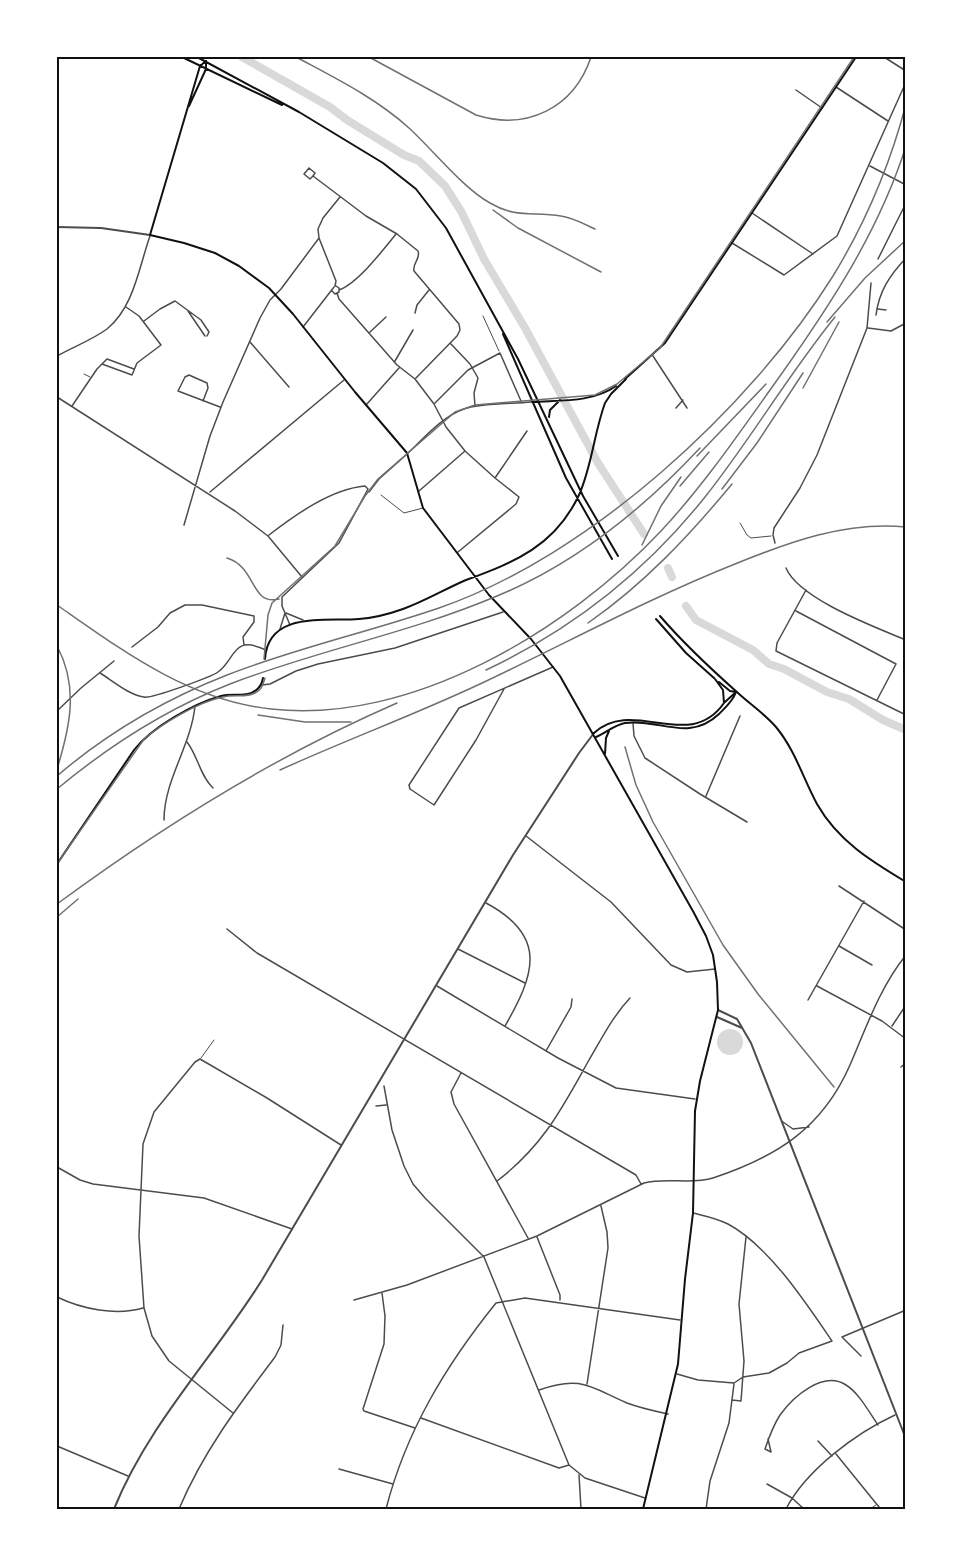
<svg xmlns="http://www.w3.org/2000/svg" width="963" height="1566" viewBox="0 0 963 1566" font-family="'Varela Round',sans-serif">
	<style>
		.water { fill: #d9d9d9 }
		.lines { fill: none; stroke-linecap: round; stroke-linejoin: round }
		.river { stroke: #d9d9d9; stroke-width: 8 }
		.service { stroke: #4c4c4c; stroke-width: 1 }
		.pedestrian { stroke: #4c4c4c; stroke-width: 1.5 }
		.minor { stroke: #4c4c4c; stroke-width: 1.5 }
		.tertiary { stroke: #4c4c4c; stroke-width: 2 }
		.secondary { stroke: #111; stroke-width: 2 }
		.tram { stroke: #707070; stroke-width: 1.5 }
		.rail { stroke: #707070; stroke-width: 1.5 }
		.neatline { fill: none; stroke: #111; stroke-width: 2 }
	</style>
	<rect width="100%" height="100%" fill="#fff"/>
	<path class="water" d="M717 1042a13 13 0 1 1 26 0a13 13 0 1 1-26 0Z"/>
	<g class="lines">
		<path class="river" d="M242,57L330,107L347,120L404,155L419,161L445,186L461,211L484,259L525,328L598,463L644,534
			M668,568L672,577
			M686,606L696,620L753,650L769,664L784,669L827,692L849,699L883,720L906,730"/>
		<path class="service" d="M483,316L499,351
			M84,374L90,377
			M381,495L404,513L423,508
			M740,523L747,535L751,538L771,536
			M201,1058L214,1040
			M870,1509L876,1505"/>
		<path class="pedestrian" d="M369,492L379,479L406,455"/>
		<path class="minor" d="M884,57L906,71
			M836,87L888,121
			M796,90L822,108
			M870,166L906,185
			M313,176L310,179L304,174L309,168L315,173L313,176L366,216L397,234L418,251C421,259 412,263 414,271L459,324L460,330L457,336L416,378
			M752,213L813,254
			M732,243L784,275L837,236L906,82
			M878,259L906,203
			M335,286L336,281L319,238L318,229L323,218L340,197
			M339,290C358,283 383,250 396,234
			M332,291L335,294L339,292V288L336,286
			M337,293L339,299L397,365L415,379L434,404L446,427L465,451L495,478L519,497L516,504L458,552
			M878,309L886,310
			M188,311L205,336
			M415,313L417,305L429,290
			M876,315C879,291 890,275 906,258
			M144,321L160,309L175,301L201,320L209,332L207,336
			M303,327L334,287
			M868,328L891,331L906,323
			M370,332L386,317
			M250,342L289,387
			M451,344L470,364L478,378L474,393L475,406
			M57,356C73,347 92,340 107,329C134,307 139,267 150,236
			M653,356L687,408
			M395,361L413,330
			M102,364L132,375L137,363L161,345L139,316L126,307
			M57,397L235,511L268,536L302,577
			M203,401L208,388L207,383L189,375L185,377L178,391L220,407
			M435,403L468,370L500,353L521,401
			M366,405L399,368
			M72,406L97,369L107,359L134,369
			M676,408L683,400
			M408,453C424,438 443,416 464,409C480,403 512,404 531,402
			M495,478L527,431
			M419,491L465,451
			M210,492L344,380
			M184,525L210,436L223,402L260,318L270,300L281,289L319,238
			M269,535C295,515 331,489 365,486L368,489L339,543L282,597V606L290,625
			M775,543L773,535L774,528L800,488L817,455L867,328L871,283
			M786,568C799,599 875,627 906,640
			M806,590L777,643L776,651L906,715
			M796,611L896,664L877,700
			M286,613L303,620
			M280,629L285,613
			M132,647L158,627L170,613L185,605H202L254,616V622L243,637L244,645
			M57,671V684
			M100,673C113,681 129,695 144,697C151,699 211,677 218,672C236,659 232,634 266,650
			M262,685L270,684L296,671L318,664L395,648L503,612
			M504,689L476,740L434,805L410,789L409,785L459,708L553,667
			M57,711L81,688L114,661
			M633,723L634,736L645,758L700,794L747,822
			M187,742C198,756 200,776 213,788
			M706,796L740,716
			M164,820C164,780 191,746 195,706
			M526,836L611,902L671,965L687,972L715,969
			M839,886L906,930
			M486,903C548,936 535,974 505,1026
			M227,929L257,953L636,1175L641,1184
			M839,946L872,965
			M458,949L525,983
			M437,986L558,1058L616,1088L695,1099
			M817,986L882,1021L906,1039
			M808,1000L864,901
			M892,1026L904,1008
			M546,1051L571,1007L572,999
			M901,1067L906,1063
			M461,1073L451,1092L454,1104L528,1238
			M384,1086L392,1130L404,1166L413,1184L425,1198L484,1257L569,1465L585,1478L645,1498
			M376,1106L386,1105
			M783,1122L793,1129L809,1127
			M57,1167L80,1180L93,1184L204,1198L292,1229
			M497,1181C543,1146 561,1110 589,1060C602,1038 613,1016 630,998
			M537,1237L560,1295V1300
			M382,1293L385,1316L384,1344L363,1409L364,1411L415,1428
			M57,1297C82,1309 116,1316 143,1308
			M354,1300L407,1285L537,1236L644,1183C667,1177 691,1185 713,1178C776,1157 822,1129 850,1065C866,1028 880,987 906,955
			M861,1356L842,1337L906,1310
			M677,1374L698,1380L734,1383L743,1377L769,1373L787,1363L799,1353L832,1341C806,1303 769,1246 728,1224C716,1218 705,1216 693,1213
			M587,1384L608,1248L607,1232L601,1206
			M539,1390C581,1375 590,1387 627,1403C640,1408 654,1411 668,1414
			M732,1400L741,1401L744,1361L739,1304L746,1237
			M233,1413L169,1361L152,1336L144,1308L139,1236L143,1144L154,1112L195,1062L200,1059L267,1098L341,1145
			M421,1418L559,1468L569,1465
			M768,1439L771,1452L765,1449C769,1437 773,1426 780,1415C793,1397 823,1370 846,1385C859,1393 869,1412 878,1425
			M818,1441L832,1456
			M57,1446L128,1476
			M836,1454L879,1507
			M339,1469L393,1484
			M579,1475L581,1509
			M767,1484L792,1498L804,1509
			M179,1509C203,1452 238,1406 275,1357L281,1345L283,1325
			M386,1509C406,1431 446,1365 496,1303L525,1298L680,1320
			M706,1509L710,1481L729,1423L734,1384
			M786,1509C806,1470 856,1433 895,1415"/>
		<path class="tertiary" d="M57,227L101,228L150,235
			M718,1010L737,1019L751,1043L906,1439
			M717,1017L742,1028
			M114,1509C149,1423 213,1358 262,1280L513,855L579,753L594,733"/>
		<path class="secondary" d="M182,57L282,105
			M197,57L299,112L383,163L416,189L446,228L518,359L583,496L618,556
			M206,61L200,66L150,235L184,243L215,253L239,266L269,288L293,314L355,392L407,453L423,508L489,595L531,639L560,676L694,913L706,936L713,955L717,982L718,1010L700,1081L695,1111L693,1213L685,1279L678,1364L643,1509
			M189,106L206,69V61
			M503,334L566,478L612,559
			M625,379L665,343L856,57
			M532,402C559,400 592,403 616,386
			M549,417L550,410L560,400
			M660,616C684,644 711,669 738,693C751,705 765,714 776,727C795,750 803,778 817,804C838,841 871,861 906,882
			M656,619L686,653L714,678
			M265,659C268,610 327,622 359,619C374,618 389,614 403,609C425,601 445,589 466,580C515,562 555,546 579,495C592,466 594,433 605,403L611,394L626,379
			M719,682L730,691L736,692
			M725,702L736,692
			M594,733C633,697 689,753 724,703L723,690L715,679
			M596,737C606,733 614,725 625,723C659,718 688,743 719,714C726,707 733,701 736,692
			M605,754L606,738L609,731
			M57,864L134,750C152,727 193,704 221,696C231,693 244,697 253,692C260,689 262,684 263,678"/>
		<path class="tram" d="M227,558C257,567 250,606 279,599
			M264,659L268,615L272,603L335,546L365,496L378,479L455,412L475,405L595,395L617,384L660,348L854,57
			M57,864L144,739C163,723 198,702 223,697C233,694 246,698 255,693C262,690 263,684 265,678"/>
		<path class="rail" d="M296,57C335,78 376,98 409,128C433,150 463,188 490,203C517,219 534,211 561,216C574,218 584,224 595,229
			M369,57L476,115C527,131 574,108 591,57
			M493,210L518,228L601,272
			M827,322L865,278L906,240
			M803,388L839,322
			M697,456L766,384
			M680,486L709,452
			M722,489L757,443L803,373
			M642,545L661,506L681,477
			M57,605C123,651 188,700 271,709C411,725 568,630 661,531C705,484 742,429 780,376C831,304 879,231 906,146
			M588,623C644,584 689,536 732,484
			M57,646C79,687 70,727 57,769
			M486,670C571,630 646,571 705,497C751,439 788,375 835,317
			M258,715L305,722H351
			M625,747L636,785L653,822L723,945L758,994L834,1087
			M280,770C346,740 414,715 480,684C565,644 647,599 735,564C789,542 846,521 906,527
			M57,776C107,733 166,699 227,675C296,648 369,632 439,608C589,556 749,410 833,276C866,222 890,165 906,104
			M57,789C110,745 166,709 230,684C318,650 410,633 497,596C575,564 643,509 700,448
			M57,904C164,825 275,756 397,703
			M57,917L78,899"/>
	</g>
	<rect width="963" height="1566" fill="none" stroke="#ffffff" stroke-width="117"/>
	<rect x="58" y="58" width="846" height="1450" class="neatline"/>
</svg>
